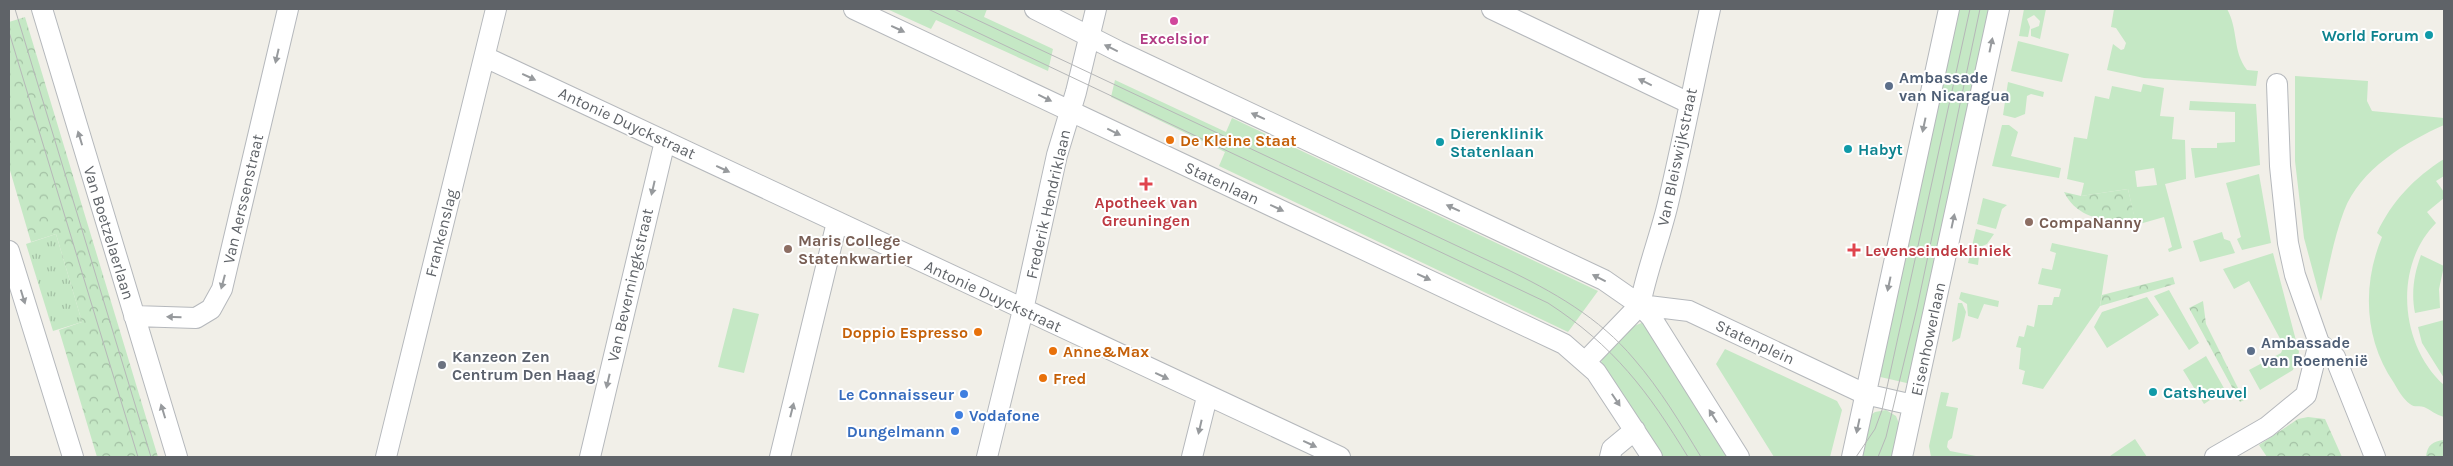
<svg xmlns="http://www.w3.org/2000/svg" width="2453" height="466" viewBox="0 0 2453 466" font-family="Karla,sans-serif">
	<style>
		.green { fill: #c5e8c5; fill-rule: evenodd }
		.forest { fill: url(#forest-crowns) }
		.park { fill: url(#park-tufts) }
		.lines { fill: none; stroke-linecap: round; stroke-linejoin: round }
		.minor-casing { stroke: #b5b8bc; stroke-width: 22 }
		.minor { stroke: #fff; stroke-width: 20 }
		.tram { stroke: #b6b7b8; stroke-width: 1 }
		.oneway { fill: #979a9d }
		.hotel-dot { fill: #d1479c; stroke: #fff; stroke-width: 2 }
		.culture-dot { fill: #0f9aa8; stroke: #fff; stroke-width: 2 }
		.service-dot { fill: #5c6f8a; stroke: #fff; stroke-width: 2 }
		.food-dot { fill: #e8710a; stroke: #fff; stroke-width: 2 }
		.health-dot { fill: #e0444e; stroke: #fff; stroke-width: 2 }
		.education-dot { fill: #8d6e63; stroke: #fff; stroke-width: 2 }
		.worship-dot { fill: #6b7280; stroke: #fff; stroke-width: 2 }
		.shop-dot { fill: #3f7fe0; stroke: #fff; stroke-width: 2 }
		.labels { text-anchor: middle; dominant-baseline: central; stroke-width: 4; stroke-linejoin: round; paint-order: stroke }
		.culture-label { font-size: 16px; font-weight: bold; fill: #0d838f; stroke: #fff; text-anchor: start }
		.hotel-label { font-size: 16px; font-weight: bold; fill: #b23c85; stroke: #fff }
		.service-label { font-size: 16px; font-weight: bold; fill: #4e5e75; stroke: #fff; text-anchor: start }
		.street-label { font-size: 16px; fill: #5f6368; stroke: #fff }
		.food-label { font-size: 16px; font-weight: bold; fill: #c56008; stroke: #fff; text-anchor: start }
		.health-label { font-size: 16px; font-weight: bold; fill: #be3a42; stroke: #fff }
		.education-label { font-size: 16px; font-weight: bold; fill: #785e54; stroke: #fff; text-anchor: start }
		.worship-label { font-size: 16px; font-weight: bold; fill: #5b616d; stroke: #fff; text-anchor: start }
		.shop-label { font-size: 16px; font-weight: bold; fill: #366cbe; stroke: #fff; text-anchor: end }
	</style>
	<defs>
		<pattern id="forest-crowns" width="20" height="18" patternUnits="userSpaceOnUse" patternTransform="scale(1.25)"><rect width="20" height="18" fill="#c5e8c5"/><path d="M2 6a3 3 0 1 1 6 0M12 15a3 3 0 1 1 6 0" fill="none" stroke="#a3c0a4"/></pattern>
		<pattern id="park-tufts" width="24" height="20" patternUnits="userSpaceOnUse" patternTransform="scale(1.25)"><rect width="24" height="20" fill="#c5e8c5"/><path d="M3 7l-1-3M5 7V3M7 7l1-3M15 17l-1-3M17 17v-4M19 17l1-3" fill="none" stroke="#a3c0a4"/></pattern>
	</defs>
	<rect width="100%" height="100%" fill="#f1efe8"/>
	<path class="green" d="M887,9H987L984,17L1053,49L1048,71L936,20L931,29Z
		M1956,9H1993L1911,384L1876,376Z
		M2024,9H2046L2040,39L2031,36V29L2039,26L2040,21L2034,15L2027,19L2030,27L2028,37L2019,36Z
		M2114,9H2227C2239,31 2232,50 2247,70L2258,71L2256,86L2144,78L2107,70L2113,44L2121,50L2124,49L2126,43L2116,28L2111,27Z
		M2018,41L2069,54L2062,82L2011,71Z
		M2295,76L2368,81L2367,101L2372,111L2444,118V125C2406,142 2360,169 2344,211C2333,240 2328,272 2321,301L2304,238L2295,161Z
		M1115,80L1226,132L1232,118L1598,291L1568,332L1219,166L1225,152L1111,97Z
		M2008,82L2044,92L2043,97L2031,94L2027,96L2025,114L2015,118L2003,115Z
		M2143,84L2164,88L2160,116L2174,117L2172,139L2185,140L2186,179L2165,184L2182,248L2169,252L2168,249L2172,247L2164,217L2136,225L2128,189L2081,196L2084,183L2067,179L2074,137L2087,139L2095,96L2109,99L2112,86L2141,92ZM2154,168L2157,185L2137,187L2135,171Z
		M2190,101L2256,104L2260,165L2195,178L2191,148H2217V143L2235,142V112L2189,110Z
		M2002,125H2009L2018,132L2011,156L2061,168L2059,178L1992,166Z
		M2444,159V176L2436,181L2444,192V198L2427,212L2436,223C2393,266 2400,346 2444,385V417C2436,415 2431,410 2424,407C2419,405 2415,408 2410,404C2403,399 2398,390 2394,383C2364,339 2362,285 2382,237L2377,233C2392,201 2414,178 2444,159Z
		M2259,174L2271,243L2242,250L2237,239L2241,237L2226,183Z
		M1983,198L2007,205L2002,209L1996,229L1977,224Z
		M1976,229L1994,234L1987,244L1980,247L1978,265L1968,263Z
		M2222,232L2224,239L2230,241L2235,253L2200,262L2193,241Z
		M2052,243L2108,255L2100,306L2043,389L2022,384L2025,371L2019,369L2021,348L2016,347L2019,336L2024,337L2027,325L2034,327L2038,305H2052L2054,297H2059L2061,289L2038,284L2042,268L2052,270L2056,253L2050,251Z
		M2273,253L2299,352L2293,370L2260,390L2249,370L2281,353L2284,346L2249,281L2234,289L2223,269Z
		M2421,255L2444,266L2439,289L2440,308L2415,313C2411,293 2414,274 2421,255Z
		M2169,290L2199,343L2189,350L2154,296Z
		M1961,292L1999,301L1998,307L1984,304L1978,319L1968,316L1967,304L1959,299Z
		M2147,297L2159,315L2107,348L2094,327L2102,312Z
		M1958,303H1962L1966,312L1960,338L1952,342Z
		M733,308L759,314L744,373L718,367Z
		M2444,320V378L2422,343L2418,327Z
		M1644,322L1732,457H1660L1601,363L1602,359L1634,326Z
		M1725,349L1837,401L1842,410L1830,457H1774L1716,364Z
		M2206,356L2225,390L2204,404L2183,370Z
		M1941,392L1949,393L1946,406L1958,408L1952,438L1948,441L1947,447L1950,451L1981,457H1931L1929,446Z
		M1886,410L1896,416L1901,429L1895,457H1860L1868,417L1875,412Z
		M2135,439L2147,457H2109L2110,456Z"/>
	<path class="forest" d="M25,17L158,457H97L59,330L82,322L56,234L31,242L9,167V22Z
		M2128,189L2135,219C2108,223 2077,219 2064,192L2081,196Z
		M2173,277L2175,284L2100,306L2102,295Z
		M2203,301L2206,324L2244,400L2240,402L2189,308Z
		M2308,417L2325,419L2342,457H2267L2259,445L2298,419Z
		M2444,440V457H2426C2427,445 2433,441 2444,440Z"/>
	<path class="park" d="M56,234L82,322L53,331L26,244Z"/>
	<g class="lines">
		<g class="minor-casing">
			<path id="minor" d="M42,9L177,457
				M854,9L1564,344L1596,372L1652,457
				M1035,9L1118,51L1604,280L1640,305L1651,317L1739,457
				M1492,9L1689,103
				M485,57L1340,457
				M9,251L73,457
				M1640,305C1647,269 1661,235 1669,199C1684,136 1696,72 1710,9
				M1640,305L1689,311L1865,394L1913,405
				M134,316L196,318L211,309L222,289L288,9
				M2319,343L2335,357L2375,457
				M1586,361L1640,305
				M386,457L496,9
				M590,457L665,141
				M780,457L837,222
				M987,457L1023,310L1057,155L1076,92L1096,9
				M1192,457L1207,397
				M1610,457L1612,449L1635,430
				M1852,457L1949,9
				M1902,457L1999,9
				M2215,457L2267,427L2306,395L2319,343L2295,275L2288,243L2280,166L2277,84"/>
		</g>
		<use href="#minor" class="minor"/>
		<path class="tram" d="M15,9L151,457
			M928,9L1548,303C1614,346 1648,391 1688,457
			M954,9L1504,268C1552,291 1600,318 1634,359C1660,389 1681,424 1701,457
			M9,32L138,457
			M1856,457L1875,429L1882,410L1970,9
			M1878,457L1886,437L1917,308L1980,9"/>
	</g>
	<defs><path id="oneway-solid" d="M-6-.8H1V-3.2L6.5 0L1 3.2V.8H-6Z" transform="scale(1.25)"/></defs>
	<g class="oneway">
		<use href="#oneway-solid" transform="translate(898 29) rotate(25)"/>
		<use href="#oneway-solid" transform="translate(1991 45) rotate(-78)"/>
		<use href="#oneway-solid" transform="translate(1111 48) rotate(-154)"/>
		<use href="#oneway-solid" transform="translate(277 56) rotate(103)"/>
		<use href="#oneway-solid" transform="translate(529 77) rotate(25)"/>
		<use href="#oneway-solid" transform="translate(1645 82) rotate(-154)"/>
		<use href="#oneway-solid" transform="translate(1045 98) rotate(26)"/>
		<use href="#oneway-solid" transform="translate(1258 116) rotate(-156)"/>
		<use href="#oneway-solid" transform="translate(1924 125) rotate(102)"/>
		<use href="#oneway-solid" transform="translate(1114 132) rotate(26)"/>
		<use href="#oneway-solid" transform="translate(80 138) rotate(-107)"/>
		<use href="#oneway-solid" transform="translate(723 169) rotate(25)"/>
		<use href="#oneway-solid" transform="translate(653 188) rotate(103)"/>
		<use href="#oneway-solid" transform="translate(1277 208) rotate(25)"/>
		<use href="#oneway-solid" transform="translate(1453 208) rotate(-155)"/>
		<use href="#oneway-solid" transform="translate(1953 221) rotate(-78)"/>
		<use href="#oneway-solid" transform="translate(1424 277) rotate(25)"/>
		<use href="#oneway-solid" transform="translate(1599 278) rotate(-153)"/>
		<use href="#oneway-solid" transform="translate(223 282) rotate(105)"/>
		<use href="#oneway-solid" transform="translate(1889 284) rotate(102)"/>
		<use href="#oneway-solid" transform="translate(23 297) rotate(73)"/>
		<use href="#oneway-solid" transform="translate(174 317) rotate(-178)"/>
		<use href="#oneway-solid" transform="translate(1162 376) rotate(25)"/>
		<use href="#oneway-solid" transform="translate(608 381) rotate(103)"/>
		<use href="#oneway-solid" transform="translate(1616 400) rotate(56)"/>
		<use href="#oneway-solid" transform="translate(792 410) rotate(-76)"/>
		<use href="#oneway-solid" transform="translate(163 411) rotate(-107)"/>
		<use href="#oneway-solid" transform="translate(1713 416) rotate(-122)"/>
		<use href="#oneway-solid" transform="translate(1858 426) rotate(102)"/>
		<use href="#oneway-solid" transform="translate(1200 427) rotate(103)"/>
		<use href="#oneway-solid" transform="translate(1310 444) rotate(25)"/>
	</g>
	<circle class="hotel-dot" cx="1174" cy="21" r="5"/>
	<g class="culture-dot">
		<circle cx="2429" cy="35" r="5"/>
		<circle cx="1440" cy="142" r="5"/>
		<circle cx="1848" cy="149" r="5"/>
		<circle cx="2153" cy="392" r="5"/>
	</g>
	<g class="service-dot">
		<circle cx="1889" cy="86" r="5"/>
		<circle cx="2251" cy="351" r="5"/>
	</g>
	<g class="food-dot">
		<circle cx="1170" cy="140" r="5"/>
		<circle cx="978" cy="332" r="5"/>
		<circle cx="1053" cy="351" r="5"/>
		<circle cx="1043" cy="378" r="5"/>
	</g>
	<g class="health-dot">
		<path d="M1143.5 176.5h5v5h5v5h-5v5h-5v-5h-5v-5h5z"/>
		<path d="M1851.5 242.5h5v5h5v5h-5v5h-5v-5h-5v-5h5z"/>
	</g>
	<g class="education-dot">
		<circle cx="2029" cy="222" r="5"/>
		<circle cx="788" cy="249" r="5"/>
	</g>
	<circle class="worship-dot" cx="442" cy="365" r="5"/>
	<g class="shop-dot">
		<circle cx="964" cy="394" r="5"/>
		<circle cx="959" cy="415" r="5"/>
		<circle cx="955" cy="431" r="5"/>
	</g>
	<g class="labels">
		<g class="culture-label">
			<text x="2419" y="35" text-anchor="end">World Forum</text>
			<text x="1450" y="133">Dierenklinik<tspan x="1450" dy="18">Statenlaan</tspan></text>
			<text x="1858" y="149">Habyt</text>
			<text x="2163" y="392">Catsheuvel</text>
		</g>
		<g class="hotel-label">
			<text x="1174" y="38">Excelsior</text>
		</g>
		<g class="service-label">
			<text x="1899" y="77">Ambassade<tspan x="1899" dy="18">van Nicaragua</tspan></text>
			<text x="2261" y="342">Ambassade<tspan x="2261" dy="18">van Roemenië</tspan></text>
		</g>
		<g class="street-label">
			<text transform="translate(627 123) rotate(25)">Antonie Duyckstraat</text>
			<text transform="translate(1677 157) rotate(-78)">Van Bleiswijkstraat</text>
			<text transform="translate(1222 183) rotate(25)">Statenlaan</text>
			<text transform="translate(243 199) rotate(-77)">Van Aerssenstraat</text>
			<text transform="translate(1048 204) rotate(-77)">Frederik Hendriklaan</text>
			<text transform="translate(109 233) rotate(73)">Van Boetzelaerlaan</text>
			<text transform="translate(441 233) rotate(-76)">Frankenslag</text>
			<text transform="translate(630 285) rotate(-77)">Van Beverningkstraat</text>
			<text transform="translate(993 296) rotate(25)">Antonie Duyckstraat</text>
			<text transform="translate(1928 339) rotate(-78)">Eisenhowerlaan</text>
			<text transform="translate(1755 342) rotate(25)">Statenplein</text>
		</g>
		<g class="food-label">
			<text x="1180" y="140">De Kleine Staat</text>
			<text x="968" y="332" text-anchor="end">Doppio Espresso</text>
			<text x="1063" y="351">Anne&amp;Max</text>
			<text x="1053" y="378">Fred</text>
		</g>
		<g class="health-label">
			<text x="1146" y="202">Apotheek van<tspan x="1146" dy="18">Greuningen</tspan></text>
			<text x="1865" y="250" text-anchor="start">Levenseindekliniek</text>
		</g>
		<g class="education-label">
			<text x="2039" y="222">CompaNanny</text>
			<text x="798" y="240">Maris College<tspan x="798" dy="18">Statenkwartier</tspan></text>
		</g>
		<g class="worship-label">
			<text x="452" y="356">Kanzeon Zen<tspan x="452" dy="18">Centrum Den Haag</tspan></text>
		</g>
		<g class="shop-label">
			<text x="954" y="394">Le Connaisseur</text>
			<text x="969" y="415" text-anchor="start">Vodafone</text>
			<text x="945" y="431">Dungelmann</text>
		</g>
	</g>
	<rect width="2453" height="466" fill="none" stroke="#5f6368" stroke-width="20"/>
</svg>
